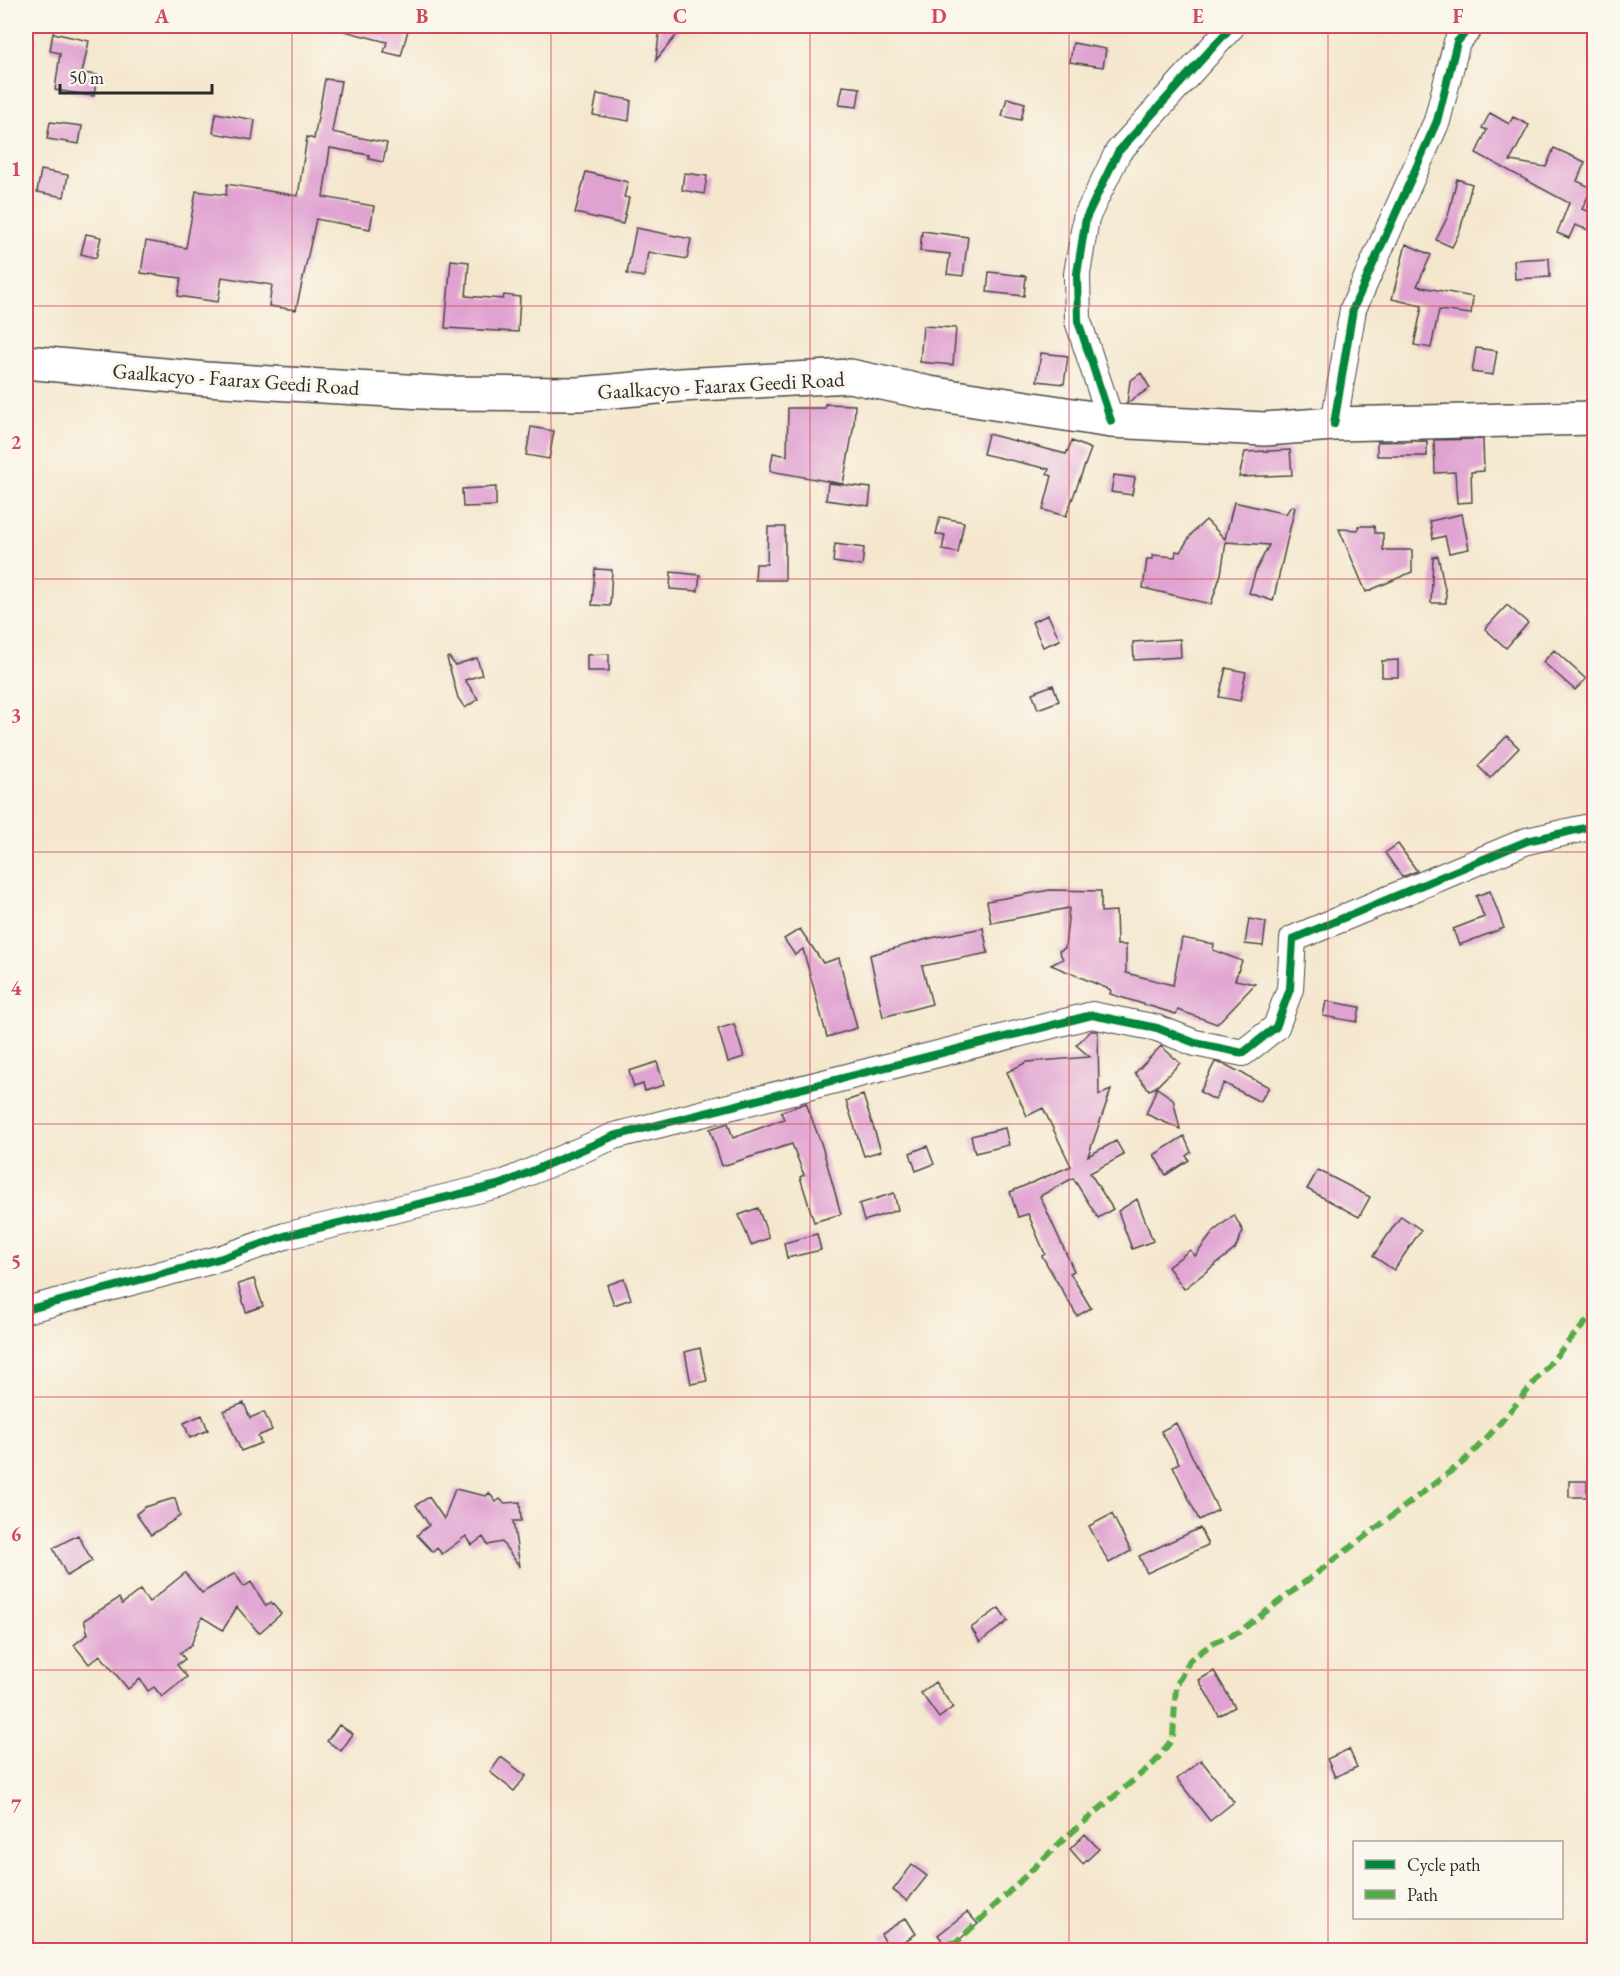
<svg xmlns="http://www.w3.org/2000/svg" width="1620" height="1976" viewBox="0 0 1620 1976" font-family="'EB Garamond',serif">
	<style>
		.building { fill: #e0a2d1 }
		.lines { fill: none; stroke-linecap: round; stroke-linejoin: round }
		.minor-casing { stroke: #494743; stroke-width: 28 }
		.major-casing { stroke: #494743; stroke-width: 36 }
		.minor { stroke: #fff; stroke-width: 26 }
		.major { stroke: #fff; stroke-width: 33 }
		.quiet { stroke: #54ab44; stroke-width: 6; stroke-dasharray: 12 6; stroke-linecap: butt }
		.cycleway-casing { stroke: #fbf7ec; stroke-width: 11 }
		.cycleway { stroke: #00873e; stroke-width: 8 }
		.grid { fill: none; stroke: #d1495b; stroke-width: 1.5; stroke-opacity: 0.55 }
		.labels { text-anchor: middle; dominant-baseline: central; stroke-width: 6; stroke-linejoin: round; paint-order: stroke }
		.street-label { font-size: 21px; fill: #2b2b2b; stroke: #fbf7ec }
		.neatline { fill: none; stroke: #d1495b; stroke-width: 2 }
		.grid-label { font-size: 20px; text-anchor: middle; font-weight: bold; fill: #d1495b }
	</style>
	<rect width="100%" height="100%" fill="#fbf7ec"/>
	<filter id="ink" filterUnits="userSpaceOnUse"><feTurbulence type="fractalNoise" baseFrequency=".0167" numOctaves="2"/><feDisplacementMap in="SourceGraphic" scale="12" xChannelSelector="R" yChannelSelector="G"/><feConvolveMatrix kernelMatrix="1 2 1 2 8 2 1 2 1" color-interpolation-filters="sRGB"/></filter>
	<filter id="wash" filterUnits="userSpaceOnUse"><feTurbulence type="fractalNoise" baseFrequency=".008" numOctaves="4" result="noise"/><feDisplacementMap in="SourceGraphic" scale="24" xChannelSelector="R" yChannelSelector="G"/><feGaussianBlur stdDeviation="1.35" result="paint"/><feColorMatrix in="noise" values="0 0 0 0 0 0 0 0 0 0 0 0 0 0 0 0 0 1.4 0 .05"/><feComposite in="paint" operator="in"/></filter>
	<g filter="url(#wash)">
		<rect width="100%" height="100%" fill="#f4e7ce"/>
		<g id="blocks">
			<path class="building" d="M344,26H389L408,30L401,56L384,52L387,42L344,31Z
				M660,26H684L656,60Z
				M53,33L89,41L82,73L97,75L94,96L55,90L60,53L50,51Z
				M1073,43L1106,49L1103,67L1070,62Z
				M325,79L341,81L332,132L387,143L383,162L369,159V155L330,148L323,197L374,206L370,229L316,219L296,310L269,306L272,285L222,277L218,302L178,296L181,278L141,273L146,241L186,248L196,191L226,195L227,184L298,196L307,137L314,139Z
				M843,86L860,88L857,107L839,105Z
				M597,94L631,100L629,121L593,115Z
				M1007,98L1025,103L1021,120L1002,116Z
				M216,113L255,120L252,140L213,133Z
				M1490,113L1509,124L1513,117L1529,125L1510,161L1546,167L1554,148L1585,162L1577,181L1592,188L1582,209L1594,213L1591,231L1575,225L1569,238L1557,233L1569,203L1476,153L1487,130L1482,128Z
				M50,122L82,126L79,144L47,139Z
				M41,170L68,175L64,197L37,192Z
				M586,172L628,182L624,197L629,198L623,224L575,213Z
				M684,173L707,176L704,194L682,190Z
				M1457,179L1472,184L1460,231L1452,247L1436,240L1448,216Z
				M636,228L691,239L687,259L648,252L644,277L627,274Z
				M922,231L968,237L963,276L947,274L950,254L920,251Z
				M86,234L101,237L96,258L81,254Z
				M1406,244L1431,255L1417,286L1473,297L1471,314L1439,310L1431,348L1414,345L1422,306L1392,299Z
				M1549,258L1550,277L1515,279L1514,260Z
				M451,260L469,262L466,296L503,299L504,295L520,297L518,332L445,328Z
				M989,272L1026,276L1024,296L987,292Z
				M923,326L956,328L953,365L920,362Z
				M1476,348L1497,351L1493,375L1472,372Z
				M1041,353L1068,356L1064,384L1037,381Z
				M1141,373L1150,388L1127,403L1130,381Z
				M825,404L855,405L854,425L843,484L770,471L773,453L787,456L788,408H825Z
				M531,427L554,431L549,459L526,455Z
				M988,434L1066,454L1072,441L1091,449L1066,516L1043,510L1052,476L1047,474L1049,469L983,454Z
				M1483,439L1484,471L1471,472L1472,502L1457,503L1455,472L1435,473L1434,440Z
				M1427,441V456H1377V442Z
				M1290,450L1292,475L1239,477L1245,452Z
				M1114,475L1135,478L1132,495L1111,492Z
				M828,483L871,488L869,506L826,500Z
				M496,487V506L463,507L462,489Z
				M1234,502L1286,514L1291,506L1295,507L1273,601L1249,593L1256,570L1269,545L1226,542L1221,574L1211,604L1143,588L1147,559H1153V555L1175,557L1176,551L1180,552L1193,532L1206,520L1225,539Z
				M1462,514L1469,549L1449,553L1445,536L1433,539L1430,521Z
				M940,517L964,522L958,553L942,550L945,535L936,534Z
				M1358,526H1374L1375,533H1383V550H1412V572L1366,592L1339,529L1358,530Z
				M768,527H785V580H755L756,564H767Z
				M835,544L864,548L862,566L833,562Z
				M1438,556L1446,594V603H1431L1433,557Z
				M595,569L612,570L610,606L592,605Z
				M671,572L700,575L698,591L670,589Z
				M1507,605L1528,623L1506,648L1485,629Z
				M1048,615L1060,640L1043,647L1032,622Z
				M1180,639L1181,657L1134,660L1133,642Z
				M1554,650L1586,679L1575,690L1543,662Z
				M609,654V671H587V655Z
				M449,657L455,665L477,658L482,675L465,680L478,699L465,708L458,698L447,658Z
				M1398,660V677H1382V661Z
				M1226,668L1246,672L1240,701L1219,697Z
				M1053,685L1059,701L1038,709L1032,693Z
				M1507,736L1519,748L1490,778L1478,766Z
				M1398,844L1417,871L1402,877L1385,853Z
				M1050,890L1101,891V912L1116,911L1117,945H1126V973L1173,985L1182,938L1214,944L1213,950L1242,961L1235,980L1255,984L1217,1024L1178,1010L1176,1014L1110,994L1111,990L1051,965L1063,959L1059,951L1065,948L1069,908L991,923L987,901Z
				M1490,891L1504,928L1459,945L1453,929L1484,917L1476,896Z
				M1249,919L1266,922L1263,946L1245,944Z
				M983,928L988,953L922,966L932,1004L883,1017L870,955L931,938Z
				M800,929L823,963L839,958L857,1028L827,1037L803,949L795,955L784,939Z
				M1326,1001L1360,1007L1357,1022L1323,1016Z
				M734,1024L744,1057L728,1062L718,1029Z
				M1091,1031H1098L1099,1095L1111,1090L1088,1156L1116,1141L1124,1155L1090,1173L1113,1209L1098,1218L1073,1178L1040,1196L1074,1271L1070,1273L1091,1308L1077,1316L1042,1256L1045,1254L1028,1214L1018,1217L1010,1192L1071,1166L1043,1108L1027,1116L1007,1072L1027,1062L1090,1057L1076,1045Z
				M1161,1046L1180,1063L1156,1087L1149,1090L1135,1073Z
				M657,1062L664,1085L645,1091L643,1084L634,1087L629,1071Z
				M1215,1062L1226,1065L1269,1087L1260,1102L1224,1083L1215,1100L1200,1092Z
				M1157,1088L1173,1099L1180,1129L1146,1114Z
				M863,1095L881,1151L864,1156L846,1101Z
				M806,1103L822,1146L841,1214L814,1222L800,1177L804,1175L792,1144L722,1166L710,1129L728,1123L733,1138L784,1119L781,1112Z
				M1005,1128L1009,1145L975,1153L971,1136Z
				M1184,1136L1191,1152L1186,1156L1189,1160L1166,1175L1154,1155Z
				M927,1146L934,1164L916,1171L910,1153Z
				M1318,1170L1370,1197L1359,1217L1307,1189Z
				M894,1193L898,1210L864,1221L859,1204Z
				M1137,1199L1153,1241L1132,1249L1118,1211Z
				M758,1208L769,1238L751,1245L739,1215Z
				M1234,1215L1243,1231L1235,1249L1184,1289L1168,1267L1190,1250L1195,1256L1214,1231Z
				M1401,1216L1421,1230L1394,1270L1373,1256Z
				M817,1234L821,1250L787,1258L784,1243Z
				M254,1279L263,1306L246,1312L238,1284Z
				M624,1279L631,1299L614,1305L607,1285Z
				M700,1348L707,1381L691,1384L685,1352Z
				M244,1403L250,1418L264,1412L272,1430L258,1436L261,1443L241,1451L224,1411Z
				M202,1415L208,1430L190,1438L184,1423Z
				M1176,1423L1218,1510L1199,1520L1173,1466L1179,1463L1161,1431Z
				M1569,1481H1587V1497H1569Z
				M455,1489L486,1496L489,1493L496,1502L500,1499L504,1503L520,1502L521,1521H513L520,1567L502,1542L488,1545L483,1537L472,1545L466,1536L442,1554L437,1548L433,1552L417,1535L429,1525L416,1505L429,1497L444,1519Z
				M175,1498L180,1516L151,1535L136,1514L145,1507Z
				M1112,1514L1131,1551L1109,1563L1089,1526Z
				M1200,1528L1208,1545L1147,1573L1139,1556Z
				M78,1535L92,1561L67,1576L53,1548Z
				M185,1573L202,1593L235,1573L244,1587L251,1582L266,1606L271,1602L281,1614L259,1633L237,1607L223,1630L202,1617L191,1645L180,1653L185,1659L177,1665L187,1677L162,1697L154,1687L148,1691L140,1679L128,1689L100,1655L89,1664L74,1645L88,1634L84,1620L119,1598L122,1604L140,1590L149,1602Z
				M999,1608L1008,1621L980,1642L971,1628Z
				M1214,1671L1235,1707L1219,1716L1199,1680Z
				M935,1682L953,1707L939,1718L921,1693Z
				M339,1725L353,1734L341,1751L327,1741Z
				M1349,1749L1357,1767L1335,1777L1327,1759Z
				M501,1757L526,1776L514,1791L490,1772Z
				M1201,1760L1234,1802L1210,1821L1177,1779Z
				M1085,1834L1099,1849L1083,1864L1070,1849Z
				M912,1865L927,1876L907,1901L893,1890Z
				M967,1912L978,1924L948,1949L938,1935Z
				M906,1918L916,1934L890,1950L881,1934Z"/>
		</g>
	</g>
	<g filter="url(#ink)">
		<use href="#blocks" fill-opacity="0" stroke="#494743" stroke-width="1.5"/>
		<g class="lines">
			<g class="minor-casing">
				<path id="minor" d="M1111,421L1078,321L1077,274L1086,218L1118,152L1232,26
					M1334,424L1353,309L1437,121L1457,42L1471,26
					M26,1310L222,1258L285,1236L502,1184L614,1136L1092,1015L1157,1028L1195,1043L1243,1053L1276,1027L1290,989L1293,939L1527,841L1594,826"/>
			</g>
			<g class="major-casing">
				<path id="major" d="M26,362L206,379L440,393L579,394L680,385L850,376L929,393L1111,421L1264,429L1334,424L1594,418"/>
			</g>
			<use href="#minor" class="minor"/>
			<use href="#major" class="major"/>
			<path class="quiet" d="M915,1950L957,1942L1064,1839L1155,1762L1173,1738L1176,1686L1190,1660L1213,1643L1239,1632L1463,1462C1511,1416 1548,1361 1594,1314"/>
			<g class="cycleway-casing">
				<path id="cycleway" d="M1111,421L1078,321L1077,274L1086,218L1118,152L1232,26
					M1334,424L1353,309L1437,121L1457,42L1471,26
					M26,1310L222,1258L285,1236L502,1184L614,1136L1092,1015L1157,1028L1195,1043L1243,1053L1276,1027L1290,989L1293,939L1527,841L1594,826"/>
			</g>
			<use href="#cycleway" class="cycleway"/>
		</g>
	</g>
	<path class="grid" d="M292,26V1950M551,26V1950M810,26V1950M1069,26V1950M1328,26V1950M26,306H1594M26,579H1594M26,852H1594M26,1124H1594M26,1397H1594M26,1670H1594"/>
	<g class="labels">
		<g class="street-label">
			<text transform="translate(236 379) rotate(4)">Gaalkacyo - Faarax Geedi Road</text>
			<text transform="translate(721 385) rotate(-3)">Gaalkacyo - Faarax Geedi Road</text>
		</g>
	</g>
	<rect width="1620" height="1976" fill="none" stroke="#fbf7ec" stroke-width="66"/>
	<rect x="1353" y="1841" width="210" height="78" fill="#fbf7ec" stroke="#a8a59f" stroke-width="1.5"/>
	<rect x="1365" y="1860" width="30" height="9" fill="#00873e" stroke="#a8a59f" stroke-width="1.5"/>
	<text x="1407" y="1871" font-size="18" fill="#2b2b2b">Cycle path</text>
	<rect x="1365" y="1890" width="30" height="9" fill="#54ab44" stroke="#a8a59f" stroke-width="1.5"/>
	<text x="1407" y="1901" font-size="18" fill="#2b2b2b">Path</text>
	<path d="M60 84v9h152v-9" fill="none" stroke="#2b2b2b" stroke-width="3"/>
	<text x="69" y="84" font-size="18" fill="#2b2b2b" stroke="#fbf7ec" stroke-width="4.5" paint-order="stroke">50 m</text>
	<rect x="33" y="33" width="1554" height="1910" class="neatline"/>
	<g class="grid-label">
		<text x="162" y="23">A</text>
		<text x="422" y="23">B</text>
		<text x="680" y="23">C</text>
		<text x="939" y="23">D</text>
		<text x="1198" y="23">E</text>
		<text x="1458" y="23">F</text>
		<text x="16" y="176">1</text>
		<text x="16" y="449">2</text>
		<text x="16" y="722">3</text>
		<text x="16" y="995">4</text>
		<text x="16" y="1268">5</text>
		<text x="16" y="1541">6</text>
		<text x="16" y="1813">7</text>
	</g>
</svg>
